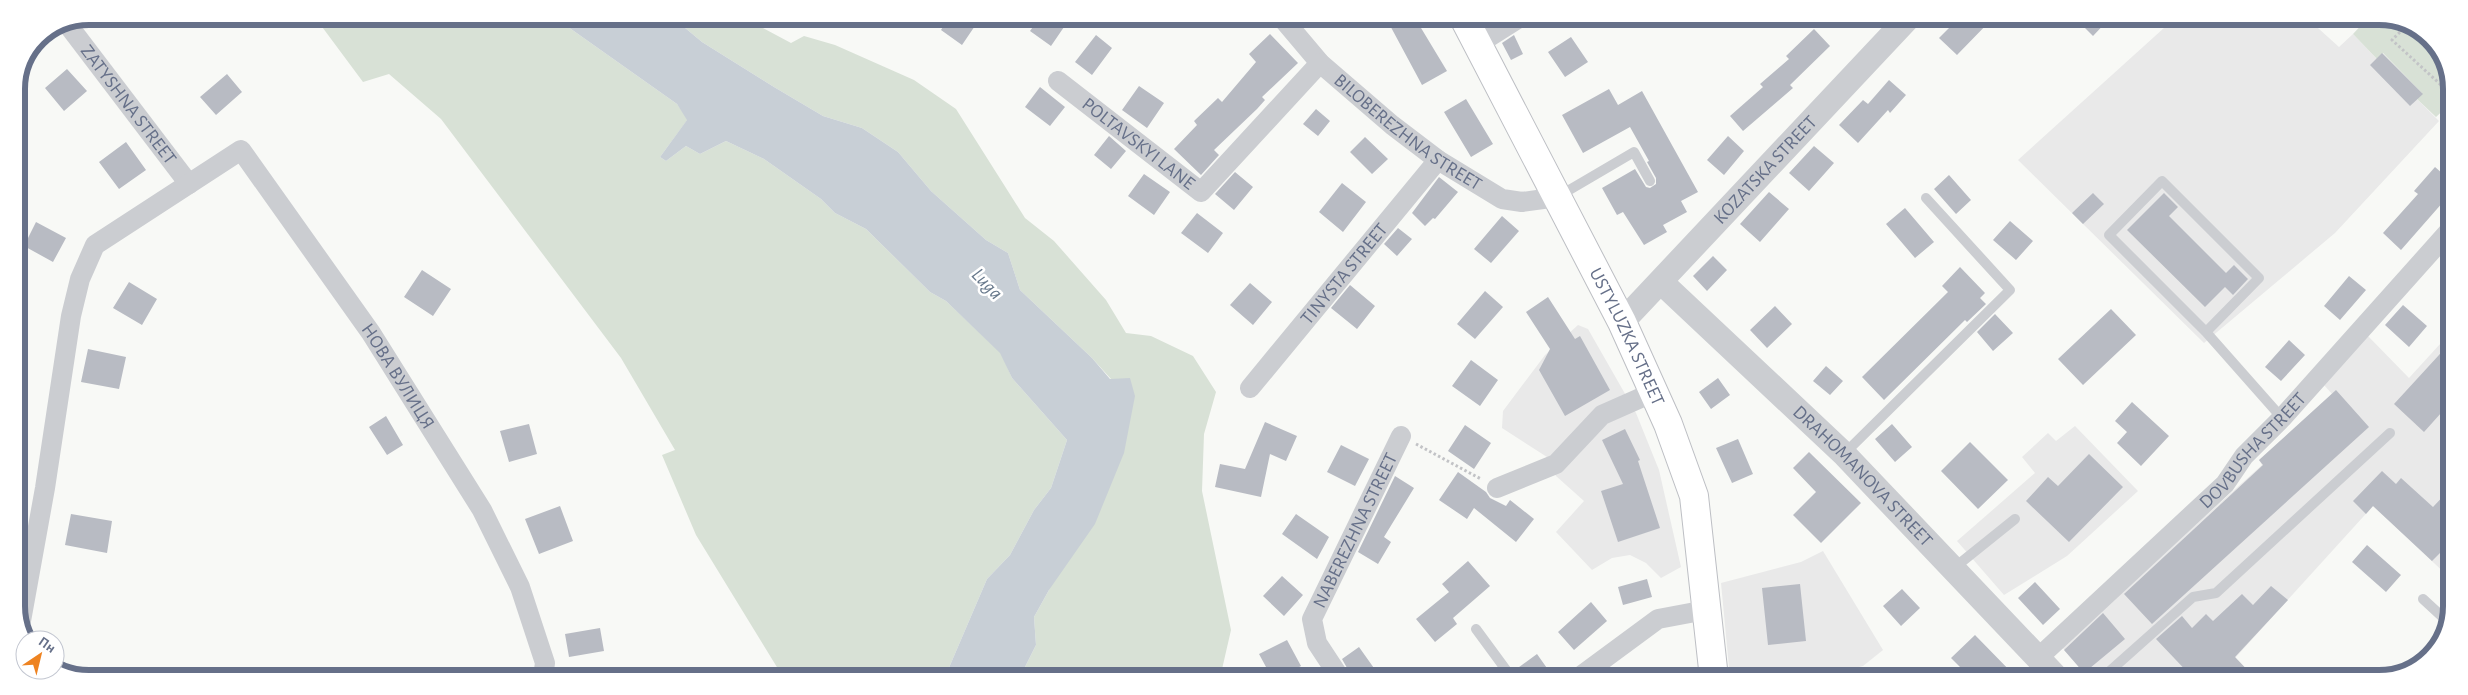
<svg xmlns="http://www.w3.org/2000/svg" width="2468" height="695" viewBox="0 0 2468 695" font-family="'Alegreya Sans',sans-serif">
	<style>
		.built { fill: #e9e9e9 }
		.green { fill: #d8e1d6 }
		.water { fill: #c8cfd6 }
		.building { fill: #b8bbc3 }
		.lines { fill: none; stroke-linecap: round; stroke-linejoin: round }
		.primary-casing { stroke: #bdbfc4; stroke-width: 30 }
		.path { stroke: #c2c3c6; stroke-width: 3; stroke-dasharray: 2.5 2.5; stroke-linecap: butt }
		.service { stroke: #cbcdd1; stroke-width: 10 }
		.minor { stroke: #cbcdd1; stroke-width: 20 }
		.tertiary { stroke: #cbcdd1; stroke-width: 25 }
		.primary { stroke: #fff; stroke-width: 28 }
		.labels { text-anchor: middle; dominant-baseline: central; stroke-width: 5; stroke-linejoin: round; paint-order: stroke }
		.street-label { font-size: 19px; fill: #667089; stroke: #fff }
		.water-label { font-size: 20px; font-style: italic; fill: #67788b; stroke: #fff }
		.rim { fill: none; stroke: #667089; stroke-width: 6 }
	</style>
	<rect width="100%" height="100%" fill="#f8f9f6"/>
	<path class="built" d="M2175,18L2308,19L2339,47L2353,34L2376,58L2382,53L2423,94L2417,99L2439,121L2335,233L2204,343L2018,160Z
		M1578,325L1588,329L1636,413L1659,470L1681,567L1661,578L1646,563L1630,555L1612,558L1592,570L1556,532L1584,501L1556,476L1547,457L1502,428L1503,411L1545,355Z
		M2451,332L2450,578L2373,506L2216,679L2088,678L2061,646L2262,465L2259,460L2332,394L2324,385L2368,336L2409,378Z
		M2075,426L2138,491L2067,556L2004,595L1957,541L2035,473L2022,457L2048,433L2056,441Z
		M1823,551L1883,650L1863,666L1815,678H1730L1721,583L1801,562Z"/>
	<path class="green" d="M314,16L554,17L677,104L688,119L660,157L666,161L686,146L700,154L726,141L764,159L821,199L835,213L866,229L930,292L946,301L1001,353L1012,378L1067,440L1051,488L1034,510L1010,555L987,579L945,677H783L696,535L662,455L675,450L621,358L441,119L389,74L363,82Z
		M672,17H742L791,43L804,36L835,45L914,80L956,109L1025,218L1054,241L1106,300L1126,333L1151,336L1193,356L1216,392L1204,434L1202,491L1231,630L1220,678L1020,677L1036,645L1034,617L1049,590L1111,379L1092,358L1020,290L1008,253L986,240L931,191L898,152L862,128L823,116L774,87L702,42Z
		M2367,19H2397L2434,41L2452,84L2451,103L2436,117L2417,99L2422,93L2383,53L2377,59L2353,34Z"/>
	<path class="water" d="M554,17H672L702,42L774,87L823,116L862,128L898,152L931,191L986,240L1008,253L1020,290L1092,358L1110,379L1130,378L1135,396L1124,453L1095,524L1049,590L1034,617L1036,645L1020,677H945L987,579L1010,555L1034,510L1051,488L1067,440L1012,378L1000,353L946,301L930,292L866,229L835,213L821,199L764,159L726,141L700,154L686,146L666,161L660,157L687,120L677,104Z"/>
	<path class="building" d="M949,17H981L962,45L941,30Z
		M1040,17H1050L1064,27L1051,46L1030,31Z
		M1386,18H1415L1447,71L1422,85Z
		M1959,18H1993L1957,55L1939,38Z
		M2075,18H2110L2093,36Z
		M1814,29L1830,46L1790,85L1793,88L1743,131L1730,116L1763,87L1760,84L1789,59L1786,56Z
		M1270,34L1298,63L1262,97L1265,100L1257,109L1214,150L1219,155L1201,175L1174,149L1197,125L1194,121L1218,98L1222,102L1256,62L1249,54Z
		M1096,35L1112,48L1092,75L1075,62Z
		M1514,35L1523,54L1511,60L1502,43Z
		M1571,37L1588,62L1565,77L1548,52Z
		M2382,53L2423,94L2410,106L2370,65Z
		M67,69L87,91L64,111L45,88Z
		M227,74L242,92L216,115L200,97Z
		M1889,80L1906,95L1890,113L1888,110L1858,143L1839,125L1863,100L1868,104Z
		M1139,86L1164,103L1147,128L1122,110Z
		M1040,87L1065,107L1050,126L1025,107Z
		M1609,89L1618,105L1642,91L1698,192L1681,201L1687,212L1663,225L1667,232L1644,245L1623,212L1617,215L1602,188L1635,169L1646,187L1650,188L1656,184V178L1647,162L1649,161L1630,127L1583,153L1562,115Z
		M1466,99L1493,144L1471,157L1444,112Z
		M1316,109L1330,121L1318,136L1303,124Z
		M1109,136L1126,151L1111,169L1094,155Z
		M1728,136L1744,151L1724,175L1707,160Z
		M1365,137L1388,159L1372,174L1350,152Z
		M126,142L146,170L119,189L99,162Z
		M1814,146L1834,163L1809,191L1789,173Z
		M2435,167L2451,181V193L2401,250L2383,233L2418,194L2414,191Z
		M1235,172L1253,187L1234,210L1215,194Z
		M1144,174L1170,192L1154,215L1128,196Z
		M1949,175L1971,200L1956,214L1934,189Z
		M1439,177L1458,192L1435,219L1433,218L1425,226L1412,213Z
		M1342,183L1366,202L1343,232L1319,212Z
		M1769,192L1789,209L1760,242L1740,224Z
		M2093,193L2104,204L2083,224L2072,213Z
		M2164,193L2178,207L2169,216L2226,273L2234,265L2248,279L2233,295L2225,287L2205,307L2127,230Z
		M1905,208L1934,242L1915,258L1886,224Z
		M1197,213L1223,233L1208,253L1181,233Z
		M1502,216L1519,231L1491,263L1474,249Z
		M2010,221L2033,241L2016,260L1993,240Z
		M36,222L66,238L53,262L24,246Z
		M1398,228L1412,239L1397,256L1384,244Z
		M1713,256L1727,270L1707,291L1693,276Z
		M1960,267L1985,293L1980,298L1986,304L1967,322L1965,320L1884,400L1862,377L1948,292L1942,286Z
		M422,270L451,289L433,316L404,297Z
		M2349,276L2366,290L2340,320L2324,306Z
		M129,282L157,299L142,325L113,308Z
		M1250,283L1272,302L1253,325L1230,305Z
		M1350,285L1375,306L1357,329L1331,308Z
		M1485,291L1503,307L1475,339L1457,324Z
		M1548,297L1575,339L1580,336L1610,390L1565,416L1539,370L1550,349L1526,312Z
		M2403,305L2427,326L2409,347L2385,325Z
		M1775,306L1792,324L1767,348L1750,330Z
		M2111,309L2136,335L2083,385L2058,359Z
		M1995,314L2013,333L1993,351L1977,332Z
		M2289,340L2305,355L2281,381L2265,367Z
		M2450,343V403L2424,432L2394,404Z
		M88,349L126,357L119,389L81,382Z
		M1471,360L1498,380L1480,406L1452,386Z
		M1826,366L1843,381L1830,395L1813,381Z
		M1718,378L1730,395L1711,409L1699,392Z
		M2336,390L2369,427L2152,624L2124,594L2263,465L2259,460Z
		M2132,402L2169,436L2141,466L2117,443L2127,432L2115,421Z
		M386,416L403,445L387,455L369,427Z
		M1265,422L1297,436L1286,461L1270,454L1261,497L1215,487L1220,464L1245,469Z
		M529,424L537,454L509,462L500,431Z
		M1892,424L1912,447L1895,462L1875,439Z
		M1465,425L1491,443L1474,469L1448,451Z
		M1625,429L1640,460L1638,461L1660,528L1618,542L1601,491L1623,484L1602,440Z
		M1738,439L1753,474L1732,483L1716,448Z
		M1970,442L2008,480L1978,509L1941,471Z
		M1341,445L1369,459L1355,486L1327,472Z
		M1809,452L1861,503L1821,543L1793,515L1816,492L1793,468Z
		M2089,454L2123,487L2069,542L2026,501L2048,477L2058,486Z
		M2382,471L2396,484L2401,478L2433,507L2450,489V543L2432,561L2373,506L2366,514L2353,501Z
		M1458,472L1486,492L1490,498L1506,506L1510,500L1534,519L1516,542L1474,508L1467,519L1439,500Z
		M1395,476L1414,488L1384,537L1391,542L1378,564L1358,552Z
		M560,506L573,541L539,554L525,519Z
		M71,514L112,521L107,553L65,545Z
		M1296,514L1329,537L1317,559L1282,534Z
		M2367,545L2401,575L2386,592L2352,562Z
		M1468,561L1490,586L1453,618L1457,624L1435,642L1416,619L1449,592L1442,584Z
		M1282,576L1303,595L1284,616L1263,596Z
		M1647,579L1652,597L1623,605L1618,587Z
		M2035,582L2060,609L2043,625L2018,598Z
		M1800,584L1806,641L1768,645L1762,588Z
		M2271,586L2288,600L2235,657L2256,679H2194L2156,639L2182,616L2192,628L2206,614L2213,621L2242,594L2253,605Z
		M1902,589L1920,608L1901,626L1883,606Z
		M1591,602L1607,621L1574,650L1558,632Z
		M2103,613L2125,639L2084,673L2064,650Z
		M600,628L604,651L569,657L565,634Z
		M1975,635L2017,678H1971L1951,658Z
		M1287,640L1301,666L1279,678H1272L1259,654Z
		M1359,647L1381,678H1353L1351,675L1342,659Z
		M1537,654L1554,678H1519L1515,670Z"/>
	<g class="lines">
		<g class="primary-casing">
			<g id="primary">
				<path id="s10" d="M1464,18L1622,322L1668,424L1694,496L1714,678"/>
			</g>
		</g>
		<path class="path" d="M2407,25L2392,40L2452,95
			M1416,444L1481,479"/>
		<path class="service" d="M2162,181L2259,278L2206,332L2109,235Z
			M1559,196L1634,152L1650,181
			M2206,332L2282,418
			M1845,453L2010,290L1926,198
			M1954,568L2015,519
			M2423,599L2449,623
			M1476,629L1512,678
			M2102,678L2193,597L2216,593L2390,433"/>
		<g class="minor">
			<path id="s1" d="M1282,18L1320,63L1392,125L1438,160L1502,199L1522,202L1558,197"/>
			<path id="s2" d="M68,25L189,184"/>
			<path d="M1478,44L1519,18"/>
			<path id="s3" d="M1058,81L1201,192L1320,63"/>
			<path id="s4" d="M1250,388L1438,160"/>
			<path d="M1497,488L1556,464L1602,415L1654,392"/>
			<path id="s5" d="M21,621L45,488L71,316L80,279L95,245L241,150L371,333L482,510L520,587L545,663L543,677"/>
			<path id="s6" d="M2038,658L2225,484L2244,456L2282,418L2451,229"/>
			<path id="s7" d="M1340,678L1317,643L1312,619L1401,436"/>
			<path d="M1578,678L1658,619L1706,610"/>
		</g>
		<g class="tertiary">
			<path id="s8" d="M1661,282L1844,454L2057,678"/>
			<path id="s9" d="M1622,322L1908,18"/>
		</g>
		<use href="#primary" class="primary"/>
	</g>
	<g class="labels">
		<g class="street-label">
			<text stroke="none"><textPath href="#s2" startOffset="100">ZATYSHNA STREET</textPath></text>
			<text stroke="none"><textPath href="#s1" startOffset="171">BILOBEREZHNA STREET</textPath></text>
			<text stroke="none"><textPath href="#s3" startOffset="102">POLTAVSKYI LANE</textPath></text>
			<text stroke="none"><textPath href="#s9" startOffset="209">KOZATSKA STREET</textPath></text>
			<text stroke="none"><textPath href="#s4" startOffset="148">TINYSTA STREET</textPath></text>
			<text stroke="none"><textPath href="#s10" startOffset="358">USTYLUZKA STREET</textPath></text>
			<text stroke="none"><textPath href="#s5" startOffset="834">НОВА ВУЛИЦЯ</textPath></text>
			<text stroke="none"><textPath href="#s6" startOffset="299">DOVBUSHA STREET</textPath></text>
			<text stroke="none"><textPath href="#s8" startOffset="280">DRAHOMANOVA STREET</textPath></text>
			<text stroke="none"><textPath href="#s7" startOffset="165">NABEREZHNA STREET</textPath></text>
		</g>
		<g class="water-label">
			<text transform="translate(987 284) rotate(46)">Luga</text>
		</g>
	</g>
	<path d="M0 0H2468V695H0ZM89 25H2379A64 64 0 0 1 2443 89V606A64 64 0 0 1 2379 670H89A64 64 0 0 1 25 606V89A64 64 0 0 1 89 25Z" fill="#fff" fill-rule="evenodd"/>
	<path class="rim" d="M89 25H2379A64 64 0 0 1 2443 89V606A64 64 0 0 1 2379 670H89A64 64 0 0 1 25 606V89A64 64 0 0 1 89 25Z"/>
	<g transform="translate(40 655) rotate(35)"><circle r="24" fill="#ffffff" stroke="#c2c6d0"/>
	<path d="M0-4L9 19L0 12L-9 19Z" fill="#ee8321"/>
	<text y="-8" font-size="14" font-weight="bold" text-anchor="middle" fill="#667089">Пн</text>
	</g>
</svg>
